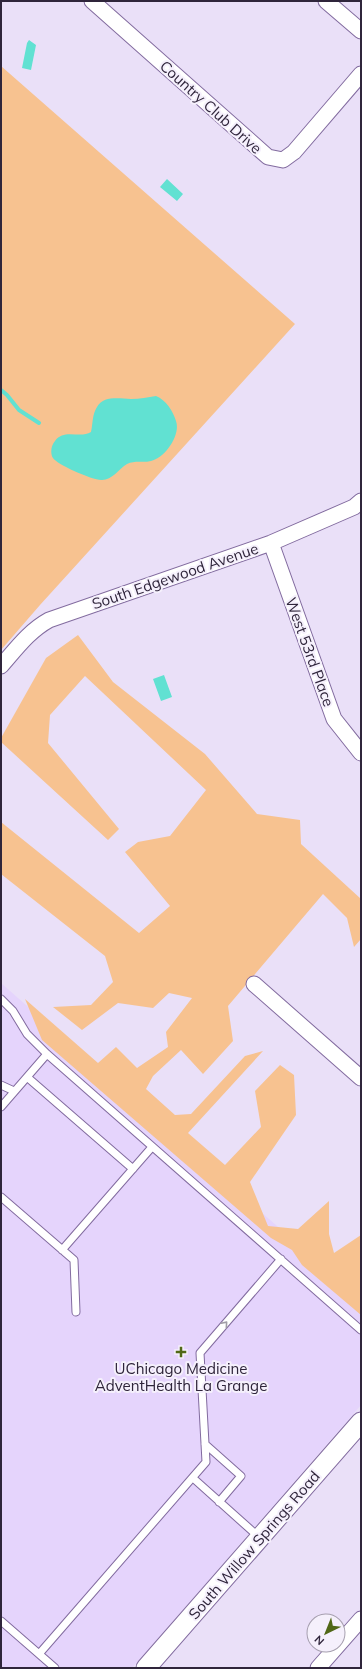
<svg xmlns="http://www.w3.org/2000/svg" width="362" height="1669" viewBox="0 0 362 1669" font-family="Mulish,sans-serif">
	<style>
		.built { fill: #e5d4fc }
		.green { fill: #f7c290 }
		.water { fill: #61e1d2 }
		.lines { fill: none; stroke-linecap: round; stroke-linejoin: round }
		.stream { stroke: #61e1d2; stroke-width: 4 }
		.service-casing { stroke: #826b9f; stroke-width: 9 }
		.minor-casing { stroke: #826b9f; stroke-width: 17 }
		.tertiary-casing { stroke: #826b9f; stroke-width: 21 }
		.service { stroke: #fff; stroke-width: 7 }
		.minor { stroke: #fff; stroke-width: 15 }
		.tertiary { stroke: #fff; stroke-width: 19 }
		.oneway { stroke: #a19da7 }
		.poi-dot { fill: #516817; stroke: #f5f0fc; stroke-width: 1.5 }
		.labels { text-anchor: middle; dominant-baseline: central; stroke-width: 4; stroke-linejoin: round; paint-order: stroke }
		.street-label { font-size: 15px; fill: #2f253b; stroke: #f5f0fc }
		.poi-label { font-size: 15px; fill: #2f253b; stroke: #f5f0fc }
	</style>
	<rect width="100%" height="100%" fill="#eae0f8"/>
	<path class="built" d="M1,983L361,1300V1405L132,1668H1Z"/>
	<path class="green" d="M1,66L295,324L40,605L1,650Z
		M78,635L113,682L205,754L257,814L300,820L301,844L361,899V939L354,947L347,918L323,894L228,1006L233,1041L203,1074L181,1050L153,1076L146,1089L175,1115L191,1114L245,1056L263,1051L188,1133L225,1165L261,1127L255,1091L280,1065L294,1075L296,1115L250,1182L268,1226L298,1229L329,1201V1234L334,1253L361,1235V1315L302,1265L292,1250L271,1238L42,1040L25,999L98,1063L116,1047L137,1068L168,1047L166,1032L192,998L169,993L153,1008L118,1003L82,1030L53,1007L91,1005L113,982L105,956L1,874V822L139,933L170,906L125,852L138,842L170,836L206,790L85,676L50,715L48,743L119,829L108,840L1,742V738L46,658Z"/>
	<path class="water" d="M29,40L36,45L31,70L22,68L27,43Z
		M167,179L183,194L177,201L160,187Z
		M156,396C166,400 173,411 176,421C181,435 165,458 151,461C143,463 135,460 127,464C119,469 112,480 102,480C94,481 56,464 53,458C50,454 51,445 55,441C64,428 80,439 91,432C93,423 92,415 97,407C104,395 120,399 131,399C140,399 148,397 156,396Z
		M164,675L172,697L161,701L153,679Z"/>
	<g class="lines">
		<path class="stream" d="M1,390L7,395L19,410L39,423"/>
		<g class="service-casing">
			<path id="service" d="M1,999L13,1011L27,1034L47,1054L361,1330
				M27,1077L133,1169
				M1,1085L14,1091
				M1,1107L47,1054
				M1,1197L74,1260L76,1312
				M62,1250L152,1147
				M205,1444L241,1476L219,1502
				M193,1478L260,1538
				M1,1621L55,1668
				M39,1654L206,1462L200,1353L281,1259"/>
		</g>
		<g class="minor-casing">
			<path id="minor" d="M92,1L268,157L283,160L294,152L361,74
				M326,1L361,31
				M271,543L334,719L361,753
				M1,666C16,649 29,631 49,620L271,543L354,507L361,501
				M254,984L361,1078
				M318,1668L361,1619"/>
		</g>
		<g class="tertiary-casing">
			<path id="tertiary" d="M146,1668L361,1422"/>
		</g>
		<use href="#service" class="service"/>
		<use href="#minor" class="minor"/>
		<use href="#tertiary" class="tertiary"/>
	</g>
	<defs><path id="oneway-chevron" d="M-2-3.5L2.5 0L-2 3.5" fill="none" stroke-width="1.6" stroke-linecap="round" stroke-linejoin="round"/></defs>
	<use class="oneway" href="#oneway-chevron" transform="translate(225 1324) rotate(-49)"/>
	<path class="poi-dot" d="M179 1346h4v4h4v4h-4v4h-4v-4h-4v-4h4z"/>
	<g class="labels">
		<g class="street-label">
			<text transform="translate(211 107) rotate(42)">Country Club Drive</text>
			<text transform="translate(175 576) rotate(-19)">South Edgewood Avenue</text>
			<text transform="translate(310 652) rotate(70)">West 53rd Place</text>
			<text transform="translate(254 1545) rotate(-49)">South Willow Springs Road</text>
		</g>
		<g class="poi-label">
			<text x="181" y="1368">UChicago Medicine<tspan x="181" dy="17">AdventHealth La Grange</tspan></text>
		</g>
	</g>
	<rect width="362" height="1669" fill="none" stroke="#2f253b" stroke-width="4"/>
	<g transform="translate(326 1633) rotate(223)"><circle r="19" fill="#f5f0fc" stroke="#a69faf"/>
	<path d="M0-3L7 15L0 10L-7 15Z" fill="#516817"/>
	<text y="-6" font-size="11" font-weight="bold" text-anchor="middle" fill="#2f253b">N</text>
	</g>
</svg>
